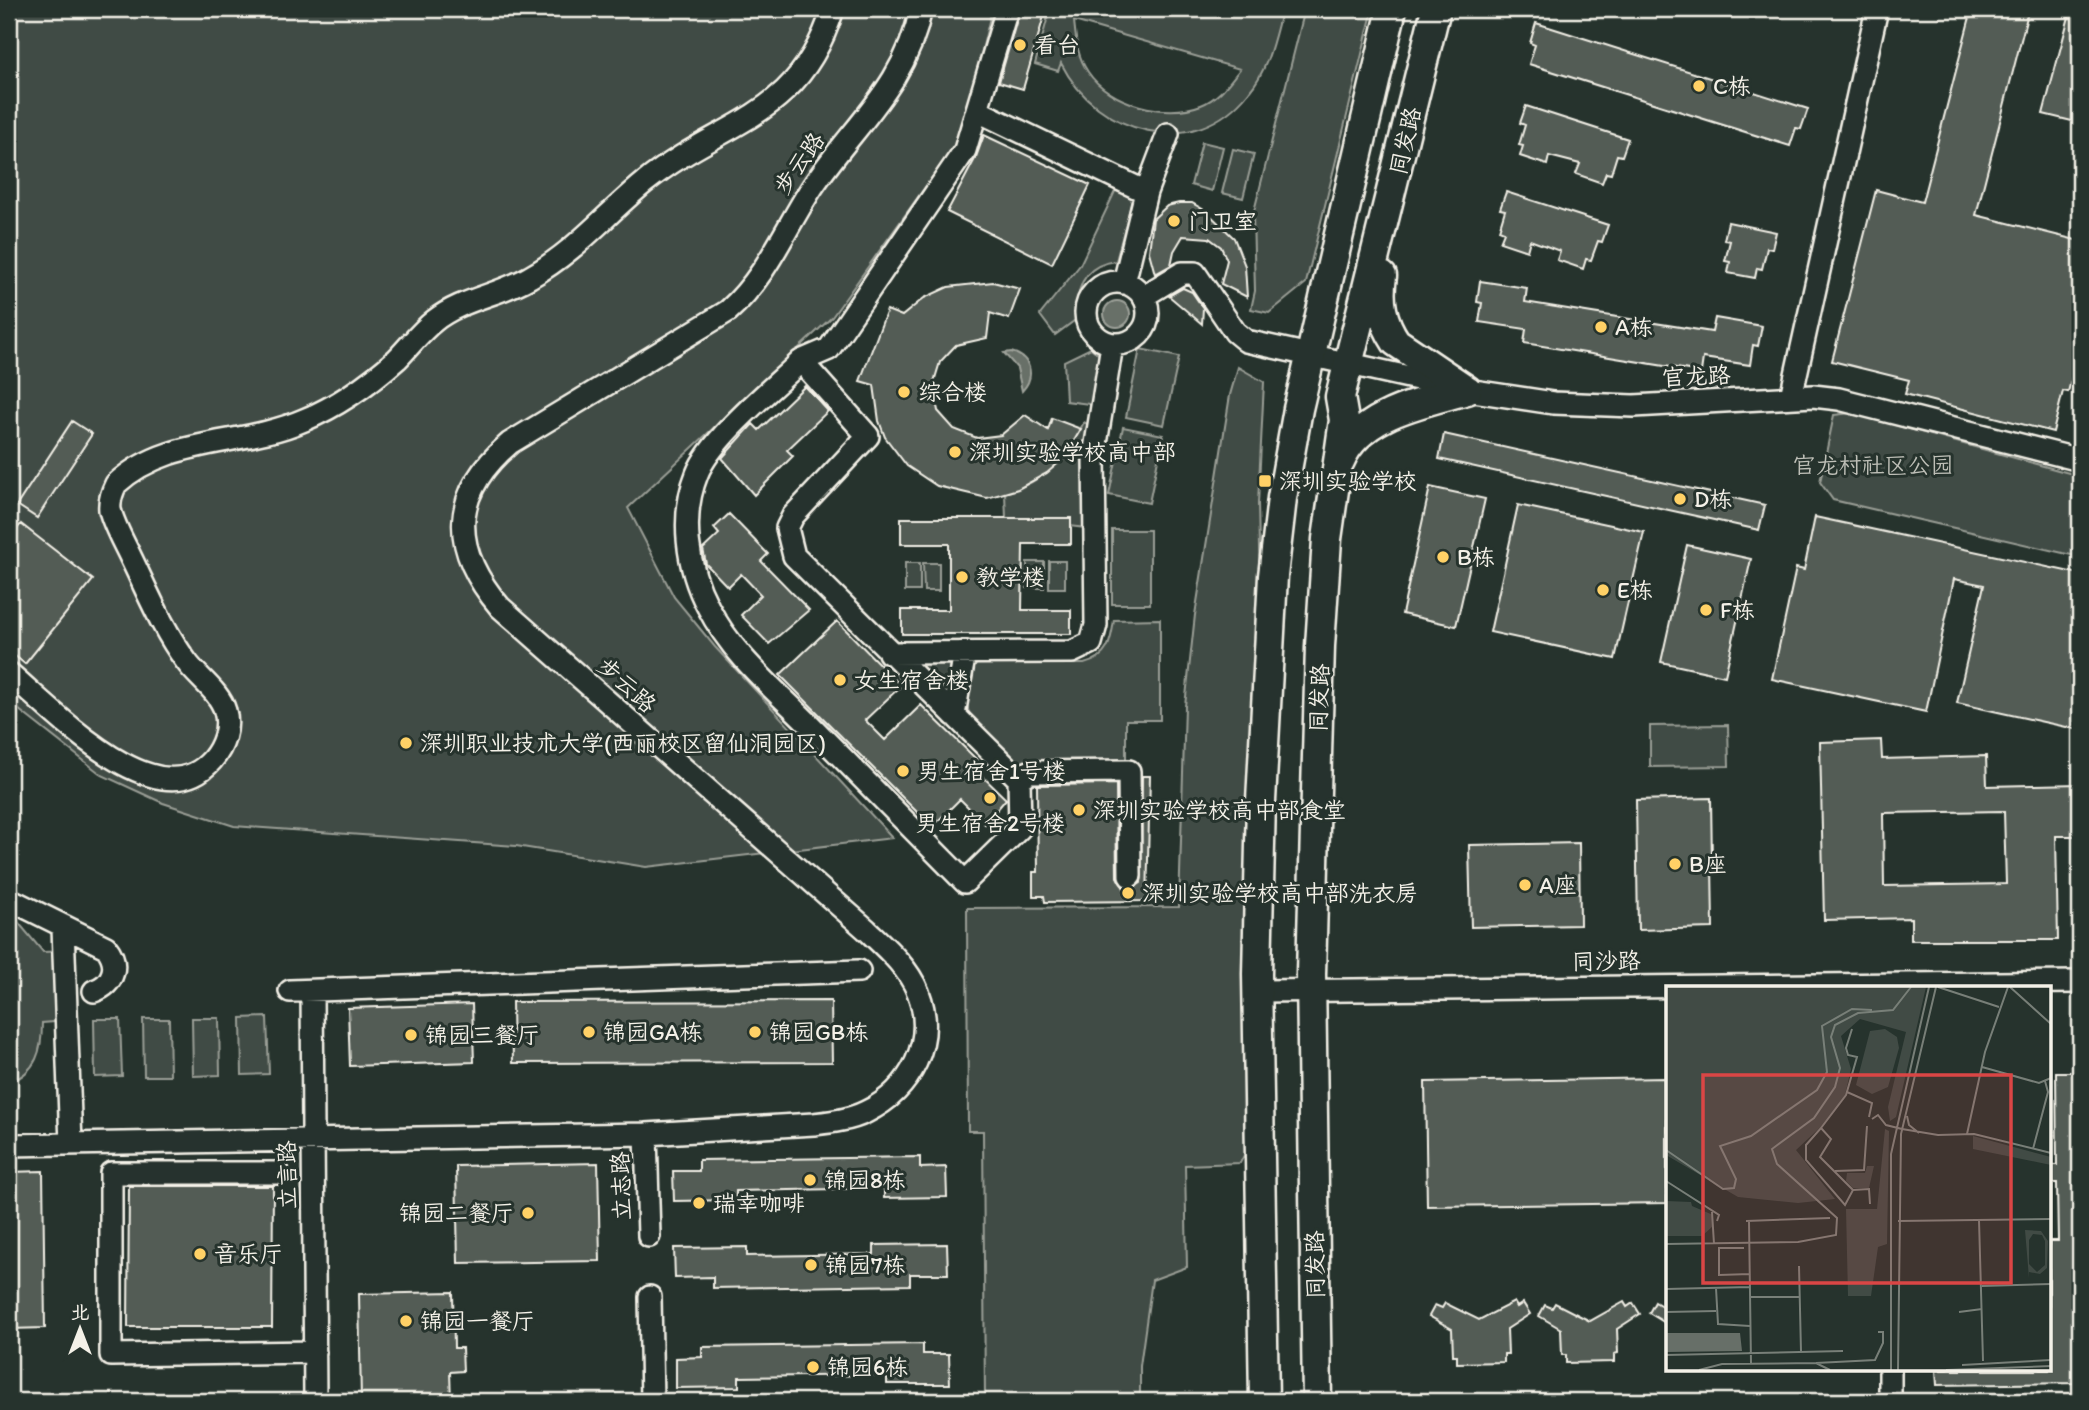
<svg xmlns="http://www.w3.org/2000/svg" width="2089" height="1410" viewBox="0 0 2089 1410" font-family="Itim,'LXGW WenKai TC',sans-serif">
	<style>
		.green { fill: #414b45; stroke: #9a9e96; stroke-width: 2; fill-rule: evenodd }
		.water { fill: #676f68; stroke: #9fa39b; stroke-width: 2 }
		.building { fill: #525c55; stroke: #f4f1e8; stroke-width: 2; fill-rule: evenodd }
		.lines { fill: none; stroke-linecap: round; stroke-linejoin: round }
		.minor-casing { stroke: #f4f1e8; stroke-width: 26 }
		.major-casing { stroke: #f4f1e8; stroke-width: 33 }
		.minor { stroke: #26332d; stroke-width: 21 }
		.major { stroke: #26332d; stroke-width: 28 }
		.poi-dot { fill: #ffd166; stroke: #26332d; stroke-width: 2.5 }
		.labels { text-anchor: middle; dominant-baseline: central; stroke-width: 6; stroke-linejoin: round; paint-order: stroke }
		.poi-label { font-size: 23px; fill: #f4f1e8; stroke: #26332d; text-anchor: start }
		.street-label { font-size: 23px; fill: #f4f1e8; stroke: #26332d }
		.park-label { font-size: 23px; fill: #bebfb7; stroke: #26332d }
		.inset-road { fill: none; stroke: #787f78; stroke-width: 2 }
		.view { fill: #da4645; fill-opacity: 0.15; stroke: #da4645; stroke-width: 3.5 }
		.inset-edge { fill: none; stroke: #f4f1e8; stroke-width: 3.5 }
	</style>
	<rect width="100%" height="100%" fill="#26332d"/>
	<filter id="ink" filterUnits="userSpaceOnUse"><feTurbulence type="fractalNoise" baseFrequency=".0143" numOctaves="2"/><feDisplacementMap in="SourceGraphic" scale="14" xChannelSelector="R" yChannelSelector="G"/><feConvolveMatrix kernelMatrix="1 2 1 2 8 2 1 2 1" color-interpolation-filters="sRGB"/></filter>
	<g filter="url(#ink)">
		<path class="green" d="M9,9H992L961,137L832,317L628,508L674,597L715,647L893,838L646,867L516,846L234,826L163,803L102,775L9,702Z
			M1050,9H1282C1274,38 1269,68 1249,92C1194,162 1097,135 1061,63L1058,71L1035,64ZM1074,21L1240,69C1229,83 1219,98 1201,105C1166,119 1109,104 1088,72C1077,56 1076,40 1074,21Z
			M1305,9H1373L1306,283L1269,313L1251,309L1255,291L1253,215Z
			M1202,142L1223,147L1212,191L1191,185Z
			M1233,149L1254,154L1243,198L1222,193Z
			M1118,185L1134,193L1116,261C1084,265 1075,288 1078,318L1055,335L1040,315L1080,265Z
			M1091,348L1103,358L1097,405L1066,401L1064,361Z
			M1140,349L1179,357L1164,425L1126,417Z
			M1238,367L1264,382L1258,504L1260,590L1248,1148L1240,1163L1185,1165L1187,1267L1152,1280L1140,1366V1401H985L983,1131H968L967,908L1179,907L1185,706L1195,615L1230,395Z
			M1851,413L2080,476V557L1833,500L1820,482L1834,415Z
			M1084,422L1090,426L1086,528L1006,518L1005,493C1044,482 1067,458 1084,422Z
			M1123,427L1163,435L1149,503L1109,495Z
			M1112,530H1150V604H1112Z
			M1049,561H1065V588H1049Z
			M1027,562H1044V588H1027Z
			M905,563H920V591H905Z
			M923,563H939V591H924Z
			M1160,619V720H1126V765L1019,766C995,743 960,723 967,689C969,678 969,671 977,664H1084C1108,658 1111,642 1114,620Z
			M923,663H947L952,666L947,691L944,694L919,668Z
			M1728,725L1729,766L1650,767V726Z
			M9,916L18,922L43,952L66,951L67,1021L42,1023C42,1051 37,1071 9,1083Z
			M267,1017L269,1074L242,1075L241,1018Z
			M192,1018H219L220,1075L193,1076Z
			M94,1019H120L122,1076L95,1077Z
			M143,1019H169L170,1076H144Z
			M621,1394V1401H489V1397Z"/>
		<path class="water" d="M1104 314a13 13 0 1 1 26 0a13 13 0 1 1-26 0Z
			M1011,352C1031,357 1036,376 1022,391L1017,368L1004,353Z"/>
		<path class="building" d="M1020,9H1046L1023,89L999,82Z
			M1972,9H2029L1976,215L2080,241V346L2068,392L2063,391L2053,432L1905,394L1909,380L1832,361L1876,190L1922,202Z
			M2071,9H2080V123L2043,114Z
			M1536,23L1808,109L1801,129L1796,128L1790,146L1529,64L1535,45L1530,43Z
			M1526,106L1628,139L1622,156L1617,155L1611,174L1606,173L1602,183L1576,174L1580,164L1549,156L1547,165L1520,156L1523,146L1519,145L1525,125L1520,123Z
			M984,135L1090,185L1052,264L947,212L976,157Z
			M1506,192L1608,225L1602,242L1598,241L1591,260L1586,259L1583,269L1557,260L1560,251L1530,240L1527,251L1500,242L1504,232L1499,230L1505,210L1500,209Z
			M1179,203H1192L1206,211L1234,238L1245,266L1247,297L1221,284L1227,260L1221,247L1209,238L1183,236L1174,251L1171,265L1155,274L1149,252L1153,219L1167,206Z
			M1728,222L1776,232L1772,249L1767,248L1762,269L1757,268L1755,278L1728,273L1730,262L1725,261L1730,241L1724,240Z
			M1480,281L1527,288L1525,302L1592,313L1712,332L1715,318L1762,326L1758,346L1753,345L1750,365L1703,358L1701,372L1524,343L1526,329L1479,322L1482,303L1477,302Z
			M993,282L1020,289L1009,319L990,313L987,338L956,345L940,362L933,385L938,411L954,429L977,438L1001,435L1025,415L1048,430L1052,418L1081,429L1063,459L1047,473L1018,489L987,498L937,486L907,466L885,437L879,421L874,385L860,381L887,310L902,316L924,298L948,287Z
			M1183,288L1192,292L1203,308L1202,324L1169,296Z
			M805,386L828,411L787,450L793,456L754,495L722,458L753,424L759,430Z
			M72,421L92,434L37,518L17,505Z
			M1444,434L1765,505L1759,530L1439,459Z
			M1430,487L1485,499L1456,626L1402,614Z
			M1518,505L1644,532L1615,659L1490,632Z
			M729,514L768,554L761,561L809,610L769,644L741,615L761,595L741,574L728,587L706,564L703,549L719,534L714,528Z
			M1815,517L2080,574V730L1957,703L1984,585L1954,579L1926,712L1772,679L1796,568L1804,570Z
			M901,518H1071V544H1023L1022,610H1071V634H902V610H949V544H901Z
			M21,524L93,580L25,664L9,651V539Z
			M1687,545L1751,559L1725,676L1661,662Z
			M837,621L901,686L865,720L885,740L921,705L978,761L972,766L1006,799L985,824L960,799L932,827L780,675Z
			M1881,740L1882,759L1986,756L1987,786L2080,784V836H2056L2058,940H1911V918L1824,920L1820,742ZM2004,811L2006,884L1884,886L1883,813Z
			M1142,776H1150L1147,901L1045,902L1044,896H1033V872H1038L1037,785L1116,784L1117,877L1124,888L1131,889L1141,883Z
			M1711,798L1713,928L1638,930L1636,800Z
			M1579,843L1580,925L1471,927L1469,845Z
			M831,1001L832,1062L513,1063L512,1002Z
			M472,1004L474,1062L350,1066L348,1008Z
			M2056,1072H2080V1383L1937,1385L1936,1370H2049V1241H2058L2057,1183H2049V1165H2057Z
			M1667,1078V1203L1427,1206L1425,1082Z
			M920,1157V1168L946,1167L947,1197L884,1198V1188L736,1191V1200L674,1201L673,1171H699V1160Z
			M598,1163L600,1261L458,1263L456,1166Z
			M43,1171L45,1328L9,1329V1172Z
			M129,1186H273L272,1327H128Z
			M947,1244L948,1274H910V1285L713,1288V1277L675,1278L674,1248L747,1247V1256L874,1254V1245Z
			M453,1292L454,1348H462L463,1371L450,1372L451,1401H361L359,1294Z
			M1514,1302L1517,1307L1523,1303L1530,1314L1507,1329L1508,1354H1504V1362L1457,1363V1355H1453L1452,1329L1429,1316L1435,1305L1442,1308L1445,1303L1479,1320Z
			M1624,1302L1627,1307L1633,1303L1640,1314L1617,1329L1618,1353L1614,1354V1362L1566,1363V1355H1562L1561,1329L1539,1316L1545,1305L1552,1308L1555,1303L1590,1321Z
			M1655,1302L1667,1309V1324L1649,1313Z
			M923,1344V1354H949L950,1384H887V1375L739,1377V1387L676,1388V1358L702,1357V1347Z"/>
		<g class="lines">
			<g class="minor-casing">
				<path id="minor" d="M978,111L1146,192L1124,283
					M1146,192L1168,134
					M1086 313a31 31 0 1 1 62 0a31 31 0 1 1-62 0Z
					M1144,296L1182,273H1195L1235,332L1246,341L1467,390L1553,403L1634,406L1813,396L1839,399L2080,460
					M801,361L868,436L793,516L787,528L794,556L1019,779L1020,828L965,882C913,829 861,776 808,723C773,688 731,653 708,607C687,568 680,516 697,474C711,438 772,389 801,361Z
					M801,361L829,349L965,150L1007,9
					M1791,397L1877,9
					M889,653L1072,652L1091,643L1096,625L1094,456L1112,345
					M9,673C51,708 157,823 212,760C223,747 230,728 225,711C220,692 197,677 186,661C163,630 148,593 131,558C124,543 114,526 110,510C109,501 112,492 116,484C168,436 242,447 304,420C338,406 370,383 397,359C409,347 420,332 434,321C461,299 500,295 530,277C575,252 605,215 644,183C722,119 798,121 833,9
					M954,715L965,652
					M1019,779L1029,772L1129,771L1130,876
					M9,899L106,947C120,964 114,984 94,991
					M63,928L71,1144
					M290,991L859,971
					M312,991L315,1401
					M1258,991L2080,982
					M646,1134L649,1236
					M9,1145L646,1134L814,1124C831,1122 850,1120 866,1112C911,1090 937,1041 918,992C908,967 886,948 867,930L500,607C450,548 450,494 510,443L728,311C766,277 784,231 811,189C853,125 905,88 921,9
					M278,1173H111V1355L315,1352
					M650,1297L652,1401
					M1890,1370V1401"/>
			</g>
			<g class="major-casing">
				<path id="major" d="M1382,276C1378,301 1382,321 1396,342L1467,390
					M1340,461C1360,413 1422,403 1467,390
					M1264,1401L1257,974L1261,801L1273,576L1282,498L1298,409L1392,9
					M1317,1401L1311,974L1320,646L1327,539L1344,420L1340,397L1436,9"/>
			</g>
			<use href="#minor" class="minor"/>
			<use href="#major" class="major"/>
		</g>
	</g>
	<g class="poi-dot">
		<circle cx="1020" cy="45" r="7"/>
		<circle cx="1699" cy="86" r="7"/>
		<circle cx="1174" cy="221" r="7"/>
		<circle cx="1601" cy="327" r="7"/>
		<circle cx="904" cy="392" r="7"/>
		<circle cx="955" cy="452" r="7"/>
		<rect x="1258" y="474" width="14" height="14" rx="3.5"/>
		<circle cx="1680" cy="499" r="7"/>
		<circle cx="1443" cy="557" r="7"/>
		<circle cx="962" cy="577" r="7"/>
		<circle cx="1603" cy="590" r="7"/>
		<circle cx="1706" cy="610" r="7"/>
		<circle cx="840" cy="680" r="7"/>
		<circle cx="406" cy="743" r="7"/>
		<circle cx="903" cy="771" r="7"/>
		<circle cx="990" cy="798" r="7"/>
		<circle cx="1079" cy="810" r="7"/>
		<circle cx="1675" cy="864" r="7"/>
		<circle cx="1525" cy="885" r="7"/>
		<circle cx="1128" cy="893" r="7"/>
		<circle cx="589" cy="1032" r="7"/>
		<circle cx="755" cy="1032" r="7"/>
		<circle cx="411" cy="1035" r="7"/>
		<circle cx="810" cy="1180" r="7"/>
		<circle cx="699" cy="1203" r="7"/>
		<circle cx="528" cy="1213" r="7"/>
		<circle cx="200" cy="1254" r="7"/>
		<circle cx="811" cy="1265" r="7"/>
		<circle cx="406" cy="1321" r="7"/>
		<circle cx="813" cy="1367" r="7"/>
	</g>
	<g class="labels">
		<g class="poi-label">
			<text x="1034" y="45">看台</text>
			<text x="1713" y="86">C栋</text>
			<text x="1188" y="221">门卫室</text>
			<text x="1615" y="327">A栋</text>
			<text x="918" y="392">综合楼</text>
			<text x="969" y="452">深圳实验学校高中部</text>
			<text x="1279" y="481">深圳实验学校</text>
			<text x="1694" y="499">D栋</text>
			<text x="1457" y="557">B栋</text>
			<text x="976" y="577">教学楼</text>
			<text x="1617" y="590">E栋</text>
			<text x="1720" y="610">F栋</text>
			<text x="854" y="680">女生宿舍楼</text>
			<text x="420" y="743">深圳职业技术大学(西丽校区留仙洞园区)</text>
			<text x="917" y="771">男生宿舍1号楼</text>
			<text x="1093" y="810">深圳实验学校高中部食堂</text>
			<text x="990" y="823" text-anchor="middle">男生宿舍2号楼</text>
			<text x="1689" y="864">B座</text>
			<text x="1539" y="885">A座</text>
			<text x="1142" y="893">深圳实验学校高中部洗衣房</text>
			<text x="603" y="1032">锦园GA栋</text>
			<text x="769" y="1032">锦园GB栋</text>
			<text x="425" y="1035">锦园三餐厅</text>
			<text x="824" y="1180">锦园8栋</text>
			<text x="713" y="1203">瑞幸咖啡</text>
			<text x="514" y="1213" text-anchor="end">锦园二餐厅</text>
			<text x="214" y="1254">音乐厅</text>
			<text x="825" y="1265">锦园7栋</text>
			<text x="420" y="1321">锦园一餐厅</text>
			<text x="827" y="1367">锦园6栋</text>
		</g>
		<g class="street-label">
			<text transform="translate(1405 141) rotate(-77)">同发路</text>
			<text transform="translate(799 163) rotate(-55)">步云路</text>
			<text transform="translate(1696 376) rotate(-3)">官龙路</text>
			<text transform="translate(627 685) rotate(42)">步云路</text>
			<text transform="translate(1319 698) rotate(-88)">同发路</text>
			<text transform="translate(1606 961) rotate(-1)">同沙路</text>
			<text transform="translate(287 1175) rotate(-91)">立言路</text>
			<text transform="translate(621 1186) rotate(-92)">立志路</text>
			<text transform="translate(1315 1265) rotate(-91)">同发路</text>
		</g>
		<g class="park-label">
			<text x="1873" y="465">官龙村社区公园</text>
		</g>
	</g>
	<g transform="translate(1666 986)">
		<rect width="385" height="385" fill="#26332d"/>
		<path d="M0,1H260L230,131L224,135L222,121L240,46L194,33L175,50L185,83L179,109L160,136L130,164L169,213L132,217L72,211L0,169ZM219,43L231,51L233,62L222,101L206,108L190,99L204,45ZM219,143L223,145L221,258L212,261L205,310H182L180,223H211ZM307,150L385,171V179L307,163ZM201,180H208L203,202H187L180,195L181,187H199ZM0,215L25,216L26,220L47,229V240L36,250H0ZM359,244L375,245L382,255L381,282L374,288L363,286V292ZM367,248L376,249L379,255V279L371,286L363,278V254Z" fill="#414b45" fill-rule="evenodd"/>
		<path d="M0,347H74L76,365L0,366Z" fill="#676f68"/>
		<path class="inset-road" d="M272,1L333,21M344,1L385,38M316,81L373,97L385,92M181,106L206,117L203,131M241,130L243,139L253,147M206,133L212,129L220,139L236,143L272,149L308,148L385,167M155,142L165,153L154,171L187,204L179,219L140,174V159ZM155,142L180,109L191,71L182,69L180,62L186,43M301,148L319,66L342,1M367,163L382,106L379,95M0,164L57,203L68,202L70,193L54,160L85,150L151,104L161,86L156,40L186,23L206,24M169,185L198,184L201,140M0,195L53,229L51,235M187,204L203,203L204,218M46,226L48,258M313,234L317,375M80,235L164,232M83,235L85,378M232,235L385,233M0,258L132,256L170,249L171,232L111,178L106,163L148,132L169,101L174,82L165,51L169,39L192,27L227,24L245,1M78,262H53V289L84,288M133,280L135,366M316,300L385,298M50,302L52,338L84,340M0,303L84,301M84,311H134M0,326L50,325M293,326L316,323M0,369L177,365M150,377L209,374L217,357V346H212M296,379L385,374M33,384L56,378L150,377L164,384M225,384V168L263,1M232,384L235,148L270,1M280,384L385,380"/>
		<path class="view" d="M37,89H345V297H37Z"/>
		<rect width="385" height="385" class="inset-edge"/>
	</g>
	<rect width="2089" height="1410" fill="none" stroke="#26332d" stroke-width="35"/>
	<rect x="18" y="18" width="2054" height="1375" fill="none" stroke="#f4f1e8" stroke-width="2.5" filter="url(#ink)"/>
	<g transform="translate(80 1329)" stroke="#26332d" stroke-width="5" paint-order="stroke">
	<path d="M0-5L12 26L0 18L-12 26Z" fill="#f4f1e8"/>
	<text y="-10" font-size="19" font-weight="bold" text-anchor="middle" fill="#f4f1e8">北</text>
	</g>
</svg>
